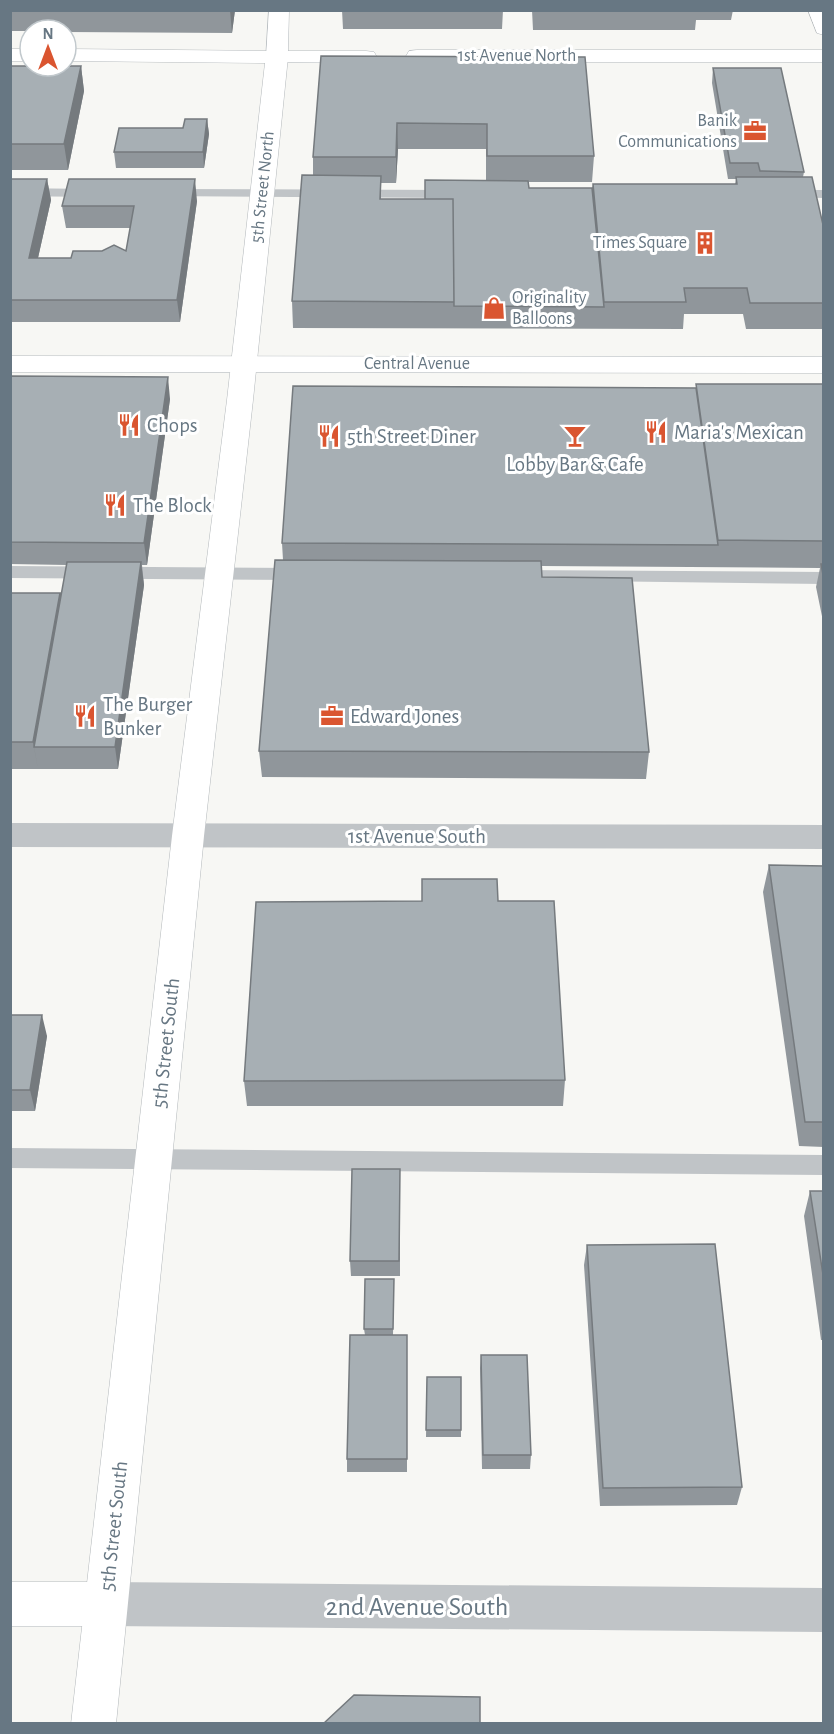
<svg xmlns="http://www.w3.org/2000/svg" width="834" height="1734" viewBox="0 0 834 1734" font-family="'Alegreya Sans',sans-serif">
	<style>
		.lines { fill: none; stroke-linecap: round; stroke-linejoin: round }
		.secondary-casing { stroke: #b2b8bc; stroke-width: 1 }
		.primary-casing { stroke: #b3b8bb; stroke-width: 1 }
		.lane { fill: #c0c4c7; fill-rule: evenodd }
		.street { fill: #c0c4c7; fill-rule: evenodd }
		.secondary { fill: #fff; fill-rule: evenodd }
		.primary { fill: #fff; fill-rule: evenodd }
		.wall { fill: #90969b; fill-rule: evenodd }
		.shaded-wall { fill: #757a7e }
		.building { fill: #a7afb4; stroke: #757a7e; stroke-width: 1.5 }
		.labels { text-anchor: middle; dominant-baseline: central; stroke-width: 6; stroke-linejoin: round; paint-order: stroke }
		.far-street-label { font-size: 18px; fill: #677783; stroke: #fff }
		.far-poi-label { font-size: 18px; fill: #677783; stroke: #fff; text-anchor: end }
		.poi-label { font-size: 21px; fill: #677783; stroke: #fff; text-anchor: start }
		.street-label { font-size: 21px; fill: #677783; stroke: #fff }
		.near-street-label { font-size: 26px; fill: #677783; stroke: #fff }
	</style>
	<rect width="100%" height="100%" fill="#f7f7f4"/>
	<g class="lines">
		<g class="secondary-casing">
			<path id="secondary" d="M269,10H289L288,51H366L374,52L377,57L374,62L366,63L269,62L266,57Z
				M417,50H824V62H417L409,61L406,56L409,51Z
				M10,356L824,357V373L10,372Z
				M10,1582H105L120,1589L127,1604L120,1619L105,1626H10Z"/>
		</g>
		<g class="primary-casing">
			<path id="primary" d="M808,10H824V35L817,33Z
				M10,49H30V61H10Z
				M66,49L277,51L285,52L288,57L253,400L204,836L116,1724H71L172,836L227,400L265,63L66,61Z"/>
		</g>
		<path class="lane" d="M10,188L94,189L101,193L94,197L10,196Z
			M167,189L454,190L461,194L454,198L162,196L160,193L162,190Z
			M788,190H824V198L783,197L781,194L783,191Z
			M10,566L301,568L307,570L310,574L307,578L301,580L10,578Z
			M515,570L824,572V584L508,580L506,576L508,572Z
			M10,1148L824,1155V1175L10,1168Z"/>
		<path class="street" d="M10,823L824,825V849L10,847Z
			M105,1582L824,1588V1632L105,1626L90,1619L83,1604L90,1589Z"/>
		<use href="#secondary" class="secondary"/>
		<use href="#primary" class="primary"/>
	</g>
	<path class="wall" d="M10,10H235L232,33L66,32V30H30V31H10Z
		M342,10H503L502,29H343Z
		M532,10H733L731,20H696L695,30H533Z
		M321,56L594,156L592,182H529V188H592L593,184H735L736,179H728L712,83L713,68L804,172L803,177L824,229V329H746L743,314H684L683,329L293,328L292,301L313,175V157ZM398,149H486V180L425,199H381V183H396Z
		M10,66H81L84,91L68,170H10Z
		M207,119L209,134L204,168H116L114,152Z
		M10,179H47L51,200L38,258H71L126,251L130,228H66L62,206L197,201L180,322H10Z
		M10,376L170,399L147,565H142L144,585L118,769H10V593H60L61,598L67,565L10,564Z
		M696,384H824V626L816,587L820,568L541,566L542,577L649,752L646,779L262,777L259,751L283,560L282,543L696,388Z
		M769,865L824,866V1147L799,1146L763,892Z
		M498,901L565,1080L563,1106H247L244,1081Z
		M10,1015L47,1036L35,1111H10Z
		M400,1169V1276H351L350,1261Z
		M810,1191H824V1340H821L804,1216Z
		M587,1245L742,1487L737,1505L600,1506L584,1265Z
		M394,1279L393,1335H407V1472H347V1459L365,1335L364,1329Z
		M481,1355L531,1455L530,1469H482L480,1368Z
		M427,1377H461V1437H426Z"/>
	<path class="shaded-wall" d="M230,10H235L232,33Z
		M81,66L84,91L68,170L64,144Z
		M207,119L209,134L204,168L203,152Z
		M397,123L398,149L396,183V157Z
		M47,179L51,200L33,280L29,258Z
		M195,179L197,201L180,322L177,300Z
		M168,377L170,399L147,565L144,543Z
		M141,562L144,585L118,769L115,747Z
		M60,593L64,620L34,747L38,769L33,742Z
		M42,1015L47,1036L35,1111L30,1090Z"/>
	<path class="building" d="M321,56L585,57L594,156H487V124L397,123L396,157H313Z
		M10,66H81L64,144H10Z
		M713,68H781L804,172L760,171L758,163H730Z
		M185,119H207L203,152H114L119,128H183Z
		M302,175L381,176L380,199H453L454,302L292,301Z
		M736,177H812L824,229V303H750L747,288H684L686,302H604L593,184H737Z
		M10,179H47L29,258H71L73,251H102L114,245L126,251L134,206H62L69,179H195L177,300H10Z
		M425,180L528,181L529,188H592L604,307L454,306L453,199H425Z
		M10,376L168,377L144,543L10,542Z
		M696,384H824V541L718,540Z
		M293,386L696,388L718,545L282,543Z
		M275,560L541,561L542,577L632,578L649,752L259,751Z
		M67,562H141L115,747H34Z
		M821,564H824V580Z
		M10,593H60L33,742H10Z
		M769,865L824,866V1122H805Z
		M422,879H497L498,901H554L565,1080L244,1081L256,902L422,901Z
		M10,1015H42L30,1090H10Z
		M352,1169H400L399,1261H350Z
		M810,1191H824V1281Z
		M715,1244L742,1487L603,1488L587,1245Z
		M365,1279H394L393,1329H364Z
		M350,1335H407V1459H347Z
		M481,1355H527L531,1455H483Z
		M427,1377H461V1430H426Z
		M354,1695L480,1697V1724H323Z"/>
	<defs>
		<g id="office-bare" transform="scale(1.8)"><path d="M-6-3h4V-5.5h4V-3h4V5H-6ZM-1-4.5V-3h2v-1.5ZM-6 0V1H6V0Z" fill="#da5530" stroke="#fff" stroke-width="2.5" paint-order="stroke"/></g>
		<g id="building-bare" transform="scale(1.8)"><path d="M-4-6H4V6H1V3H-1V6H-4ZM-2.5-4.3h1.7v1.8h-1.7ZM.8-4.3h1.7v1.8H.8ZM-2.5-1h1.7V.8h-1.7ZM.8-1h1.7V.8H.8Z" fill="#da5530" stroke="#fff" stroke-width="2.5" paint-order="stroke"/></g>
		<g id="shop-bare" transform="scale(1.8)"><path d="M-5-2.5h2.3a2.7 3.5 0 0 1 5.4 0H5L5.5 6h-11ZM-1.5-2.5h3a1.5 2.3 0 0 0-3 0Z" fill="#da5530" stroke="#fff" stroke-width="2.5" paint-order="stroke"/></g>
		<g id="restaurant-bare" transform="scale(1.8)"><path d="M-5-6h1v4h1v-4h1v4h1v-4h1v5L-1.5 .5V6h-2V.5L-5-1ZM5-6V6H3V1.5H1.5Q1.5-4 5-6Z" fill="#da5530" stroke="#fff" stroke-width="2.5" paint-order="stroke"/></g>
		<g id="bar-bare" transform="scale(1.8)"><path d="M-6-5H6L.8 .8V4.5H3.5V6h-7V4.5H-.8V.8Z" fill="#da5530" stroke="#fff" stroke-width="2.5" paint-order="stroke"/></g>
	</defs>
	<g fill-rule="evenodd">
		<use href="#office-bare" x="755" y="131"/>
		<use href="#building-bare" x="705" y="243"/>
		<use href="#shop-bare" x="494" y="308"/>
		<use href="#restaurant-bare" x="129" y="425"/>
		<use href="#restaurant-bare" x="656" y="432"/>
		<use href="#restaurant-bare" x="329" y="436"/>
		<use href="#bar-bare" x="575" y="436"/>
		<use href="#restaurant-bare" x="115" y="505"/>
		<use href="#restaurant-bare" x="85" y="716"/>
		<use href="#office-bare" x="332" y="716"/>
	</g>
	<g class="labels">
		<g class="far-street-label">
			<text x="517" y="56">1st Avenue North</text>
			<text transform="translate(263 187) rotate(-84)">5th Street North</text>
			<text x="417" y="364">Central Avenue</text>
		</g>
		<g class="far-poi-label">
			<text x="737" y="121">Banik<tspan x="737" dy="21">Communications</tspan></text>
			<text x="687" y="243">Times Square</text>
			<text x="512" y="298" text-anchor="start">Originality<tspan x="512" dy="21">Balloons</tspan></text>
		</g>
		<g class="poi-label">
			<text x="147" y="425">Chops</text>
			<text x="674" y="432">Maria's Mexican</text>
			<text x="347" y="436">5th Street Diner</text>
			<text x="575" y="464" text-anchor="middle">Lobby Bar &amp; Cafe</text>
			<text x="133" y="505">The Block</text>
			<text x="103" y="704">The Burger<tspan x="103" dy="24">Bunker</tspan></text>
			<text x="350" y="716">Edward Jones</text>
		</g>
		<g class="street-label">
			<text x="417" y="836">1st Avenue South</text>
			<text transform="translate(166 1043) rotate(-84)">5th Street South</text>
			<text transform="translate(114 1526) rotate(-84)">5th Street South</text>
		</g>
		<g class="near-street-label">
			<text x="417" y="1607">2nd Avenue South</text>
		</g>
	</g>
	<rect width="834" height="1734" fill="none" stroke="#677783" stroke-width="24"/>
	<g transform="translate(48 48)"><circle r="28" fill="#ffffff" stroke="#c2c9cd" stroke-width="1.5"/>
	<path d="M0-4.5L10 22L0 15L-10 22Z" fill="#da5530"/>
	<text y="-9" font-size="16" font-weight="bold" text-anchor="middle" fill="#677783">N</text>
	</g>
</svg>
